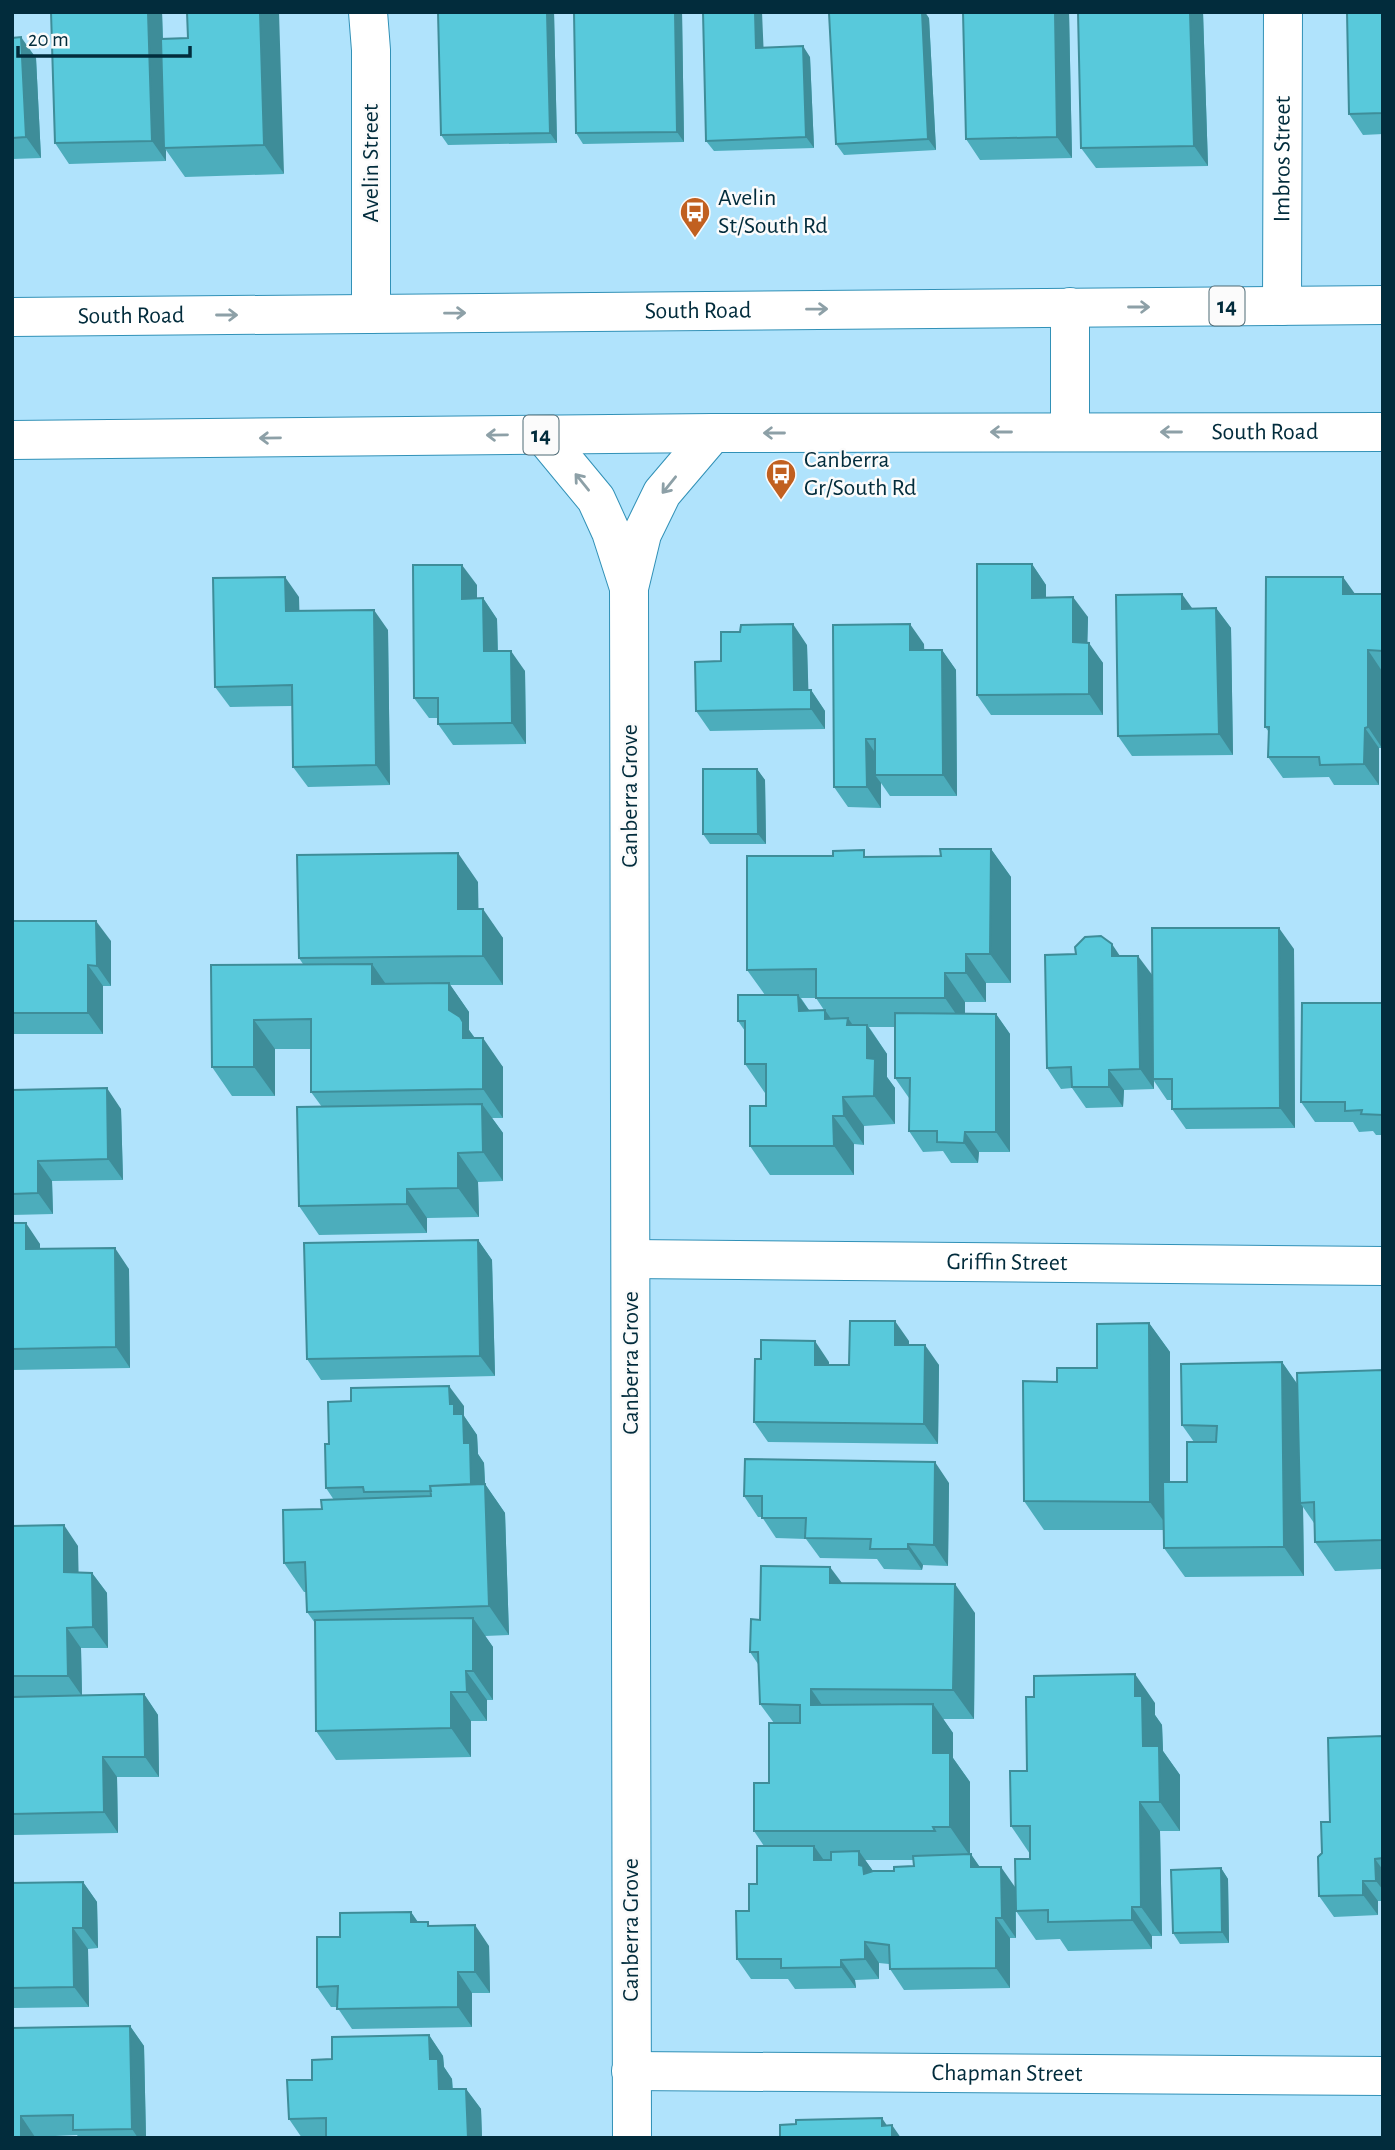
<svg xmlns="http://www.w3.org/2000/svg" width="1395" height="2150" viewBox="0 0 1395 2150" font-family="'Alegreya Sans',sans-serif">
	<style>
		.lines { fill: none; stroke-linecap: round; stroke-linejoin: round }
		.minor-casing { stroke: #3191b7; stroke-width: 40 }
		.primary-casing { stroke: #3191b7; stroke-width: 40 }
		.minor { stroke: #fff; stroke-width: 38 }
		.primary { stroke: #fff; stroke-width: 38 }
		.wall { fill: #4cadbc; fill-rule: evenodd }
		.shaded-wall { fill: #3e8d99 }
		.building { fill: #58c9db; stroke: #3e8d99; stroke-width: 2 }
		.oneway { stroke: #8da0a7 }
		.labels { text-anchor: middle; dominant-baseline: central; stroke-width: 5; stroke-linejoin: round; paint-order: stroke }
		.shield { fill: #fbfbfb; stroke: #4d6a75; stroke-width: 2 }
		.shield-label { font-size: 23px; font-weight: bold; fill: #022c3c }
		.street-label { font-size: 24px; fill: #022c3c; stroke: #fbfbfb }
		.poi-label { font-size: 24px; fill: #022c3c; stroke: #fbfbfb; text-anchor: start }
	</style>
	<rect width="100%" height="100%" fill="#b0e3fc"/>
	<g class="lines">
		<g class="minor-casing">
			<g id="minor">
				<path d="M368,12L371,50V314"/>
				<path id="s1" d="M1282,306L1283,12"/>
				<path d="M543,435L596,499L611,532L629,588"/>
				<path id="s2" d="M631,1259L1383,1266"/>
				<path id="s3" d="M631,2071L1383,2076"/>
				<path d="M632,2138L629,588L642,534L662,493L713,433"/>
			</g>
		</g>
		<g class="primary-casing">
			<g id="primary">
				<path id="s4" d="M12,317L1383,305"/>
				<path d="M1070,432V307"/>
				<path id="s5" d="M12,440L713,433L1383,432"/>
			</g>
		</g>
		<use href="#minor" class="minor"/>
		<use href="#primary" class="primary"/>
	</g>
	<path class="wall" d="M51,12H162L163,39L188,38L187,12L284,174L185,177L166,150V161L69,164L55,143Z
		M438,12H554L557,143L448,145L441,135Z
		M574,12H682L684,142L583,144L576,133Z
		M1069,12L1072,158L980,160L966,139Z
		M1078,12H1203L1208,166L1096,168L1081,148Z
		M1383,12V134L1363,135L1349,114Z
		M929,18L936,150L844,155L836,144Z
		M12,38L36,58L41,158L12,159Z
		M763,48L810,57L814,148L714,151L706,141Z
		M1032,564L1046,585V598L1088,617L1087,643L1103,663V715H991L977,695Z
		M477,585V598H483L497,619L498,651L525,671L526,744L453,745L438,724V718H429L414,698Z
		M1355,594H1383L1382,748H1379V785H1334L1329,777L1283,778L1268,757L1269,732L1265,727Z
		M299,597V611L388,630L390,785L308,787L293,767L292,706L230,707L215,687Z
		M1192,608H1216L1231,628L1233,755L1132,756L1118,736Z
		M924,644V650H942L956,670L957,796H890L881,783V808L848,807L834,787Z
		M807,645L808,690H811L825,711V729L710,731L696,711L721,661Z
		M757,769L765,780L766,844H710L703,834Z
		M991,849L1011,877V983H986V1002H965V1014H996L1010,1034V1152H979L978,1163H951L943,1151L923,1152L909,1131V1098L895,1078V1027H869L887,1054V1077L895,1088V1124L864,1126V1145L854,1144V1175H770L750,1146L766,1106V1093H765L745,1064V1031L738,1021L765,995L747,970L833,856H941ZM801,998H816L824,1010H809Z
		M478,882V909L503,938V985H450L469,1012V1030L475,1038L503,1067V1118H492L503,1133V1181L478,1182L479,1217L427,1218V1233L319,1235L299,1206L322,1107L311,1092V1049H275V1096H232L212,1067L303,964L299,958Z
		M12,921L111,941V986H103V1034H12Z
		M1294,949L1295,1128L1186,1129L1172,1109V1100H1167L1154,1081V1089L1124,1090L1123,1107L1086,1108L1072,1088L1061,1089L1047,1068L1119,956L1152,976Z
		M1383,1003V1135H1376L1373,1131L1359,1132L1353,1122H1315L1301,1102Z
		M12,1090L121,1109L123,1180L52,1181L53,1214L12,1215Z
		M12,1223L40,1244V1249L129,1269L130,1368L12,1370Z
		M478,1240L492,1260L495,1376L321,1380L307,1359Z
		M1149,1323L1170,1352V1482H1187L1194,1442L1182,1425L1282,1362L1298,1385L1383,1370V1569L1335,1571L1315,1542L1314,1523L1303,1507L1304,1576L1185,1577L1164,1548V1530H1044L1024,1501L1057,1382L1097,1368Z
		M909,1341V1345L939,1365L938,1444L768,1442L754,1422L829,1362V1365H849Z
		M464,1406V1416L477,1435L478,1454L484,1463L485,1484L505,1513L509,1635L485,1636L493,1647V1700H487V1721H471V1757L336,1760L316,1731L315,1623L307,1612L306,1592H304L284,1563L322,1509L334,1500L326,1488L329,1444Z
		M949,1483L948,1566L923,1565L922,1570L884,1569L877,1559L820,1558L806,1539L776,1538L762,1517H758L744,1496Z
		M12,1526L78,1546V1573H92L107,1593L108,1648H81L82,1696L144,1694L158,1715L159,1777H117L118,1833L14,1835V1858H12Z
		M842,1583L975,1613L974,1719H943L953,1733V1758L970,1782V1854L980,1867L1015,1887L1030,1859V1854L1011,1826L1027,1771L1155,1703V1715L1162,1725L1163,1751L1180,1775V1831H1160L1162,1936H1152V1949L1068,1951L1060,1939L1036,1940L1016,1911V1893V1938H1010V1988L904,1990L890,1969L889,1964L879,1963V1979L855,1980L856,1988L795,1989L788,1979H751L737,1959L757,1884L764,1846L754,1831L769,1783L774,1723L760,1704L758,1664L750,1652L760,1620ZM865,1860H914V1866L894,1871H873Z
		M1383,1736V1901H1378V1915L1334,1917L1319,1896L1322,1853L1330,1822Z
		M1221,1868L1228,1879L1229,1943L1180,1944L1173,1933Z
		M83,1882L97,1902L98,1948L88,1949L89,2007L12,2008V1883Z
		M411,1912L418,1922L489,1946L490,1993H472V2027L352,2029L337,2007H331L317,1987Z
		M130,2026L144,2046L146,2138H79L77,2135L12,2138V2028Z
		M429,2035L443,2056L444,2067L452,2079L453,2089H466L481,2109L482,2138H302L289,2119L312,2080L332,2059Z"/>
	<path class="shaded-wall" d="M148,12H162L166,148H164L166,150V161L152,141Z
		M260,12H279L284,174L264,145Z
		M547,12H554L557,143L550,133Z
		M675,12H682L684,142L677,132Z
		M755,12H762L764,59L756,48Z
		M922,12H925L929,18L936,150L928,139Z
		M1055,12H1069L1072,158L1057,137Z
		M1190,12H1203L1208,166L1194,146Z
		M21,37L36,58L41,158L26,137Z
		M803,46L810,57L814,148L806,137Z
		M1032,564L1046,585V618L1032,598Z
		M462,565L477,585V619L462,599Z
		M285,577L299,597L300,632L286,611Z
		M1343,577L1358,598L1343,594Z
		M1182,594L1197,615L1182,609Z
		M1073,597L1088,617L1087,663L1073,642Z
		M483,598L497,619L498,671L484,651Z
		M1216,608L1231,628L1233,755L1219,734Z
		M374,610L388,630L390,785L376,765Z
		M793,624L807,645L809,709L794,690Z
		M910,624L924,644L925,670L910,650Z
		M1089,643L1103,663V715L1089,694Z
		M942,650L956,670L957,796L943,775Z
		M1368,650L1382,671V748L1368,727Z
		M511,651L525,671L526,744L512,723Z
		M811,690L825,711V729L811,709Z
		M1365,728L1379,748V785L1364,764Z
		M866,739L880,760L875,775L881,783V808L867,787Z
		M757,769L765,780L766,844L758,834Z
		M991,849L1011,877V983L990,954Z
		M458,853L478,882L479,938L458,909Z
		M483,909L503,938V985L483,956Z
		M96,921L111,941V986L97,966Z
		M1279,928L1294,949L1295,1128L1280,1108Z
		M1112,944L1126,965L1112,956Z
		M966,954L986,983V1002L966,973Z
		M1138,956L1153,976V1079L1154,1081V1089L1140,1069Z
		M372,964L392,993L372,984Z
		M88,965L103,986V1034L88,1013Z
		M945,973L965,1002V1027L945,998Z
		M449,983L469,1012V1030L483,1050V1038L503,1067V1118L483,1089L463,1038L449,1010Z
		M798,995L819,1024L799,1011Z
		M825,1010L845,1039L825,1019Z
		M996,1014L1010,1034V1152L996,1132Z
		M848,1018L867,1046V1025L887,1054V1077L895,1088V1124L874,1096L867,1058L847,1025Z
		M254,1020L275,1049V1096L254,1067Z
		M1109,1070L1124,1090L1123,1107L1109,1087Z
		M107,1088L121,1109L123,1180L108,1159Z
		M843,1097L864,1126V1145L844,1116Z
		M482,1104L503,1133V1181L483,1152Z
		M833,1116L854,1144V1175L834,1146Z
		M965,1132L979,1152L978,1163L964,1143Z
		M458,1153L478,1182L479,1217L458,1188Z
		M38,1161L52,1181L53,1214L38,1193Z
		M407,1189L427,1218V1233L407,1204Z
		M26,1223L40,1244V1269L26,1249Z
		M478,1240L492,1260L495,1376L480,1356Z
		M115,1248L129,1269L130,1368L116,1347Z
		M895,1321L909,1341V1365L895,1345Z
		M1149,1323L1170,1352V1530L1150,1502Z
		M815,1341L829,1362V1386L815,1365Z
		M925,1345L939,1365L938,1444L924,1424Z
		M1282,1362L1302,1391L1300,1503L1303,1507L1304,1576L1284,1547Z
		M449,1386L464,1406V1416L477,1435L478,1454L484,1463L485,1484L505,1513L509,1635L489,1606L464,1443L450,1404Z
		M935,1462L949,1483L948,1566L934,1545Z
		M64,1525L78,1546L79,1593L64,1572Z
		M908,1544L923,1565L922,1570L908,1549Z
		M830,1567L851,1595L830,1583Z
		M92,1573L107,1593L108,1648L93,1627Z
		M955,1584L975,1613L974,1719L953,1690Z
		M473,1618L493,1647V1700L473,1671Z
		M67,1628L81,1648L82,1696L68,1676Z
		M466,1671L487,1700V1721L467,1692Z
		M1135,1674L1155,1703V1715L1162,1725L1163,1751L1180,1775V1831L1160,1802L1143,1746L1135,1696Z
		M811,1689L831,1718L811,1705Z
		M451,1692L471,1721V1757L451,1728Z
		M144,1694L158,1715L159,1777L145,1757Z
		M933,1704L953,1733V1758L970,1782V1856L950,1827L933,1753Z
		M103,1757L117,1777L118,1833L104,1812Z
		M1140,1802L1160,1831L1162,1936L1141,1907Z
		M12,1832L14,1835V1858L12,1855Z
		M814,1846L828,1866L814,1860Z
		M859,1851L873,1871L878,1895L859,1865Z
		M971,1854L985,1875L971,1867Z
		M1375,1859L1383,1870V1890L1376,1881Z
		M1001,1867L1015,1887L1016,1938L1002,1918Z
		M1221,1868L1228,1879L1229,1943L1222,1932Z
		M1363,1881L1378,1901V1915L1363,1895Z
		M83,1882L97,1902L98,1948L83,1928Z
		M1132,1907L1152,1936V1949L1132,1920Z
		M411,1912L425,1933L411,1922Z
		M996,1918L1010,1938V1988L996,1968Z
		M475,1925L489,1946L490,1993L475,1972Z
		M73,1928L88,1949L89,2007L74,1987Z
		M865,1942L879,1963V1979L865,1959Z
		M841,1960L855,1980L856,1988L841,1967Z
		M458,1972L472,1993V2027L458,2007Z
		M130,2026L144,2046L146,2138H138L132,2129Z
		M429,2035L443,2056L444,2067L452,2079L453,2110L439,2089L430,2059Z
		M466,2089L481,2109L482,2138H468Z
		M21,2116L35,2137V2138H21Z
		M882,2118L892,2133V2125L901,2138H891L882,2126Z"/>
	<path class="building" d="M51,12H148L152,141L55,143Z
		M187,12H260L264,145L164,148L161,39L188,38Z
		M438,12H547L550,133L441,135Z
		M574,12H675L677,132L576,133Z
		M703,12H755L756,48L803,46L806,137L706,141Z
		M922,12L928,139L836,144L829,13Z
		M963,12H1055L1057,137L966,139Z
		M1078,12H1190L1194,146L1081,148Z
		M1347,12H1383V113L1349,114Z
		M21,37L26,137L12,138V38Z
		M977,564H1032V598L1073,597V642L1089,643V694L977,695Z
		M413,565H462V599L483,598L484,651H511L512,723L438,724V698H414Z
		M285,577L286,611L374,610L376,765L293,767L292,685L215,687L213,578Z
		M1266,577H1343V594H1383V651L1368,650V727L1365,728L1364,764L1320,765L1319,757H1268L1269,727H1265Z
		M1182,594V609L1216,608L1219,734L1118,736L1116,595Z
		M793,624L794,690H811V709L696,711L695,662L721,661V632H740L741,625Z
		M910,624V650H942L943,775H875V739H866L867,787H834L833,625Z
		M703,769H757L758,834H703Z
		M940,849H991L990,954H966V973H945V998H816V969L747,970V856H833V851L864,850V857L941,856Z
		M458,853V909H483V956L299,958L297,855Z
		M12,921H96L97,966L88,965V1013H12Z
		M1152,928H1279L1280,1108L1172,1109V1079H1153Z
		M1101,936L1112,944V956H1138L1140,1069L1109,1070V1087H1072L1071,1067L1047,1068L1045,955L1076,954L1075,947L1085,937Z
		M372,964V984L449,983V1010L460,1017L463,1022V1038H483V1089L311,1092V1019L254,1020V1067H212L211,965Z
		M738,995H798L799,1011L825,1010V1019L848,1018L847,1025H867V1058L875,1059L874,1096L843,1097L844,1116H833L834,1146H750V1106H766V1064H745V1021H738Z
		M1302,1003H1383V1115L1361,1114L1362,1110L1345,1111V1102H1301Z
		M895,1013L996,1014V1132H965L964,1143L937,1142V1131H909L910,1078H895Z
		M107,1088L108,1159L38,1161V1193L12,1194V1090Z
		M482,1104L483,1152L458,1153V1188L407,1189V1204L299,1206L297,1107Z
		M12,1223H26V1249L115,1248L116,1347L12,1349Z
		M478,1240L480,1356L307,1359L304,1243Z
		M850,1321H895V1345H925L924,1424L754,1422L755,1359H761V1340L815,1341V1365H849Z
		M1149,1323L1150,1502L1024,1501L1023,1381L1057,1382V1368H1097V1324Z
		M1282,1362L1284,1547L1164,1548L1163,1482H1187V1442H1216L1217,1426L1182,1425L1181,1364Z
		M1383,1370V1540L1315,1542L1314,1502L1300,1503L1297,1373Z
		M449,1386L450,1404H454V1414H463L464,1443H470L471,1484L430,1486L431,1491L364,1492L363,1487L326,1488L325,1444H329L328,1402L351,1401V1388Z
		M745,1459L935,1462L934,1545L908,1544V1549H870L871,1539L805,1538L806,1518H762V1496H744Z
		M485,1484L489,1606L307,1612L305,1562L284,1563L283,1510L322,1509L321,1500L431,1496L430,1486Z
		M64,1525V1572L92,1573L93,1627L67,1628L68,1676H12V1526Z
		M761,1566L830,1567V1583L955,1584L953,1690L811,1689V1705L933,1704V1753H950V1827H933L935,1831H754V1783H769V1723H800V1705L760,1704L758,1652H750L751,1619L760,1620Z
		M473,1618V1671H466L467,1692H451V1728L316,1731L315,1620Z
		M1135,1674V1696H1142L1143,1746H1159L1160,1802H1140L1141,1907H1132V1920L1048,1922V1910L1016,1911L1015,1859H1030V1826H1011L1010,1771H1027L1026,1697H1034V1676Z
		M144,1694L145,1757H103L104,1812L12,1814V1697Z
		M1383,1736V1858L1375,1859L1376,1881H1363V1895L1319,1896L1318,1857L1322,1853L1321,1822H1330L1328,1738Z
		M757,1846H814V1860H831V1852L859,1851V1865L863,1866L864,1874L873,1871H894V1867L914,1866L913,1856L971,1854V1867H1001L1002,1918H996V1968L890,1969L889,1945L865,1942V1959L841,1960V1967L781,1968V1959H737L736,1911H749V1884H757Z
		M1221,1868L1222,1932L1173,1933L1171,1870Z
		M83,1882V1928H73L74,1987L12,1988V1883Z
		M411,1912V1922H428V1926L475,1925V1972H458V2007L337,2009L338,1986L317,1987V1937H340V1913Z
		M130,2026L132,2129L73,2130V2115L21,2116V2138H12V2028Z
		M429,2035L430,2059H438L439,2089H466L468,2138H326V2118L289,2119L287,2080H312V2060L332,2059V2037Z
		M882,2118V2126L892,2125V2138H780V2125L796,2124V2120Z"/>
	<defs><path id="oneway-shaft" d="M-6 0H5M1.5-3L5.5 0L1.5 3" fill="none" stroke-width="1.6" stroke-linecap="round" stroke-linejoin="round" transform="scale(1.75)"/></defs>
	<g class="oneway">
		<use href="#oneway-shaft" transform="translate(1139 307)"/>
		<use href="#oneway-shaft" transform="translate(817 309) rotate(-1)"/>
		<use href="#oneway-shaft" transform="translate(455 313) rotate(-1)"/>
		<use href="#oneway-shaft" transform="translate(227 315)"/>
		<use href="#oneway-shaft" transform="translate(1001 432) rotate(180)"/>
		<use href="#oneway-shaft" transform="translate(1171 432) rotate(-180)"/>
		<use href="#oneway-shaft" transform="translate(774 433) rotate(180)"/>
		<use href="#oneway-shaft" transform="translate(497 435) rotate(179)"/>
		<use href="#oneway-shaft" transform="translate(270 438) rotate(179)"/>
		<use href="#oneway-shaft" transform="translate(582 482) rotate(-129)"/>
		<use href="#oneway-shaft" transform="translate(669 485) rotate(129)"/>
	</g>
	<defs>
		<g id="bus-pin" transform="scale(1.575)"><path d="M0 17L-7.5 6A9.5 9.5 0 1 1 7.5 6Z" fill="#c16020" stroke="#fbfbfb"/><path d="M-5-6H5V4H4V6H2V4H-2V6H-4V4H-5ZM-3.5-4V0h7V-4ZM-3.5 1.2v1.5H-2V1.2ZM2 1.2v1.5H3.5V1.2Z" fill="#fff"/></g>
	</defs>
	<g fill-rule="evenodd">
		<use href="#bus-pin" x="695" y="212"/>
		<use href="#bus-pin" x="781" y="474"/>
	</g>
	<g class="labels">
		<g class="shield">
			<rect x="1209.5" y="286.5" width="35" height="39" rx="5"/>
			<rect x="523.5" y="415.5" width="35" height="39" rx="5"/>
		</g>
		<g class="shield-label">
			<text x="1227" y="306">14</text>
			<text x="541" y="435">14</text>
		</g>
		<g class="street-label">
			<text stroke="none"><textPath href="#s1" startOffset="147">Imbros Street</textPath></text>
			<text transform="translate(371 163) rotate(-90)">Avelin Street</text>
			<text stroke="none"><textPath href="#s4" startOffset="686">South Road</textPath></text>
			<text stroke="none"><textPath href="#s4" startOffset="119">South Road</textPath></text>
			<text stroke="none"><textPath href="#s5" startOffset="1253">South Road</textPath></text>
			<text transform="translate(630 796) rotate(-90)">Canberra Grove</text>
			<text stroke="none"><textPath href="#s2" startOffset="376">Griffin Street</textPath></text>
			<text transform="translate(631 1363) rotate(-90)">Canberra Grove</text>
			<text transform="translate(631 1930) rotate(-90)">Canberra Grove</text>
			<text stroke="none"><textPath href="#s3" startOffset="376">Chapman Street</textPath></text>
		</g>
		<g class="poi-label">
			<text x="718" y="198">Avelin<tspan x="718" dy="28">St/South Rd</tspan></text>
			<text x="804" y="460">Canberra<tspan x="804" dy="28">Gr/South Rd</tspan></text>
		</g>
	</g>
	<rect width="1395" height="2150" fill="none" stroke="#022c3c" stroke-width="28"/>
	<path d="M18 46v10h172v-10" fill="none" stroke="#022c3c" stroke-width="3.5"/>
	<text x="28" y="46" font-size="21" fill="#022c3c" stroke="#fbfbfb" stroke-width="5" paint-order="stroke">20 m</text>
</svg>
